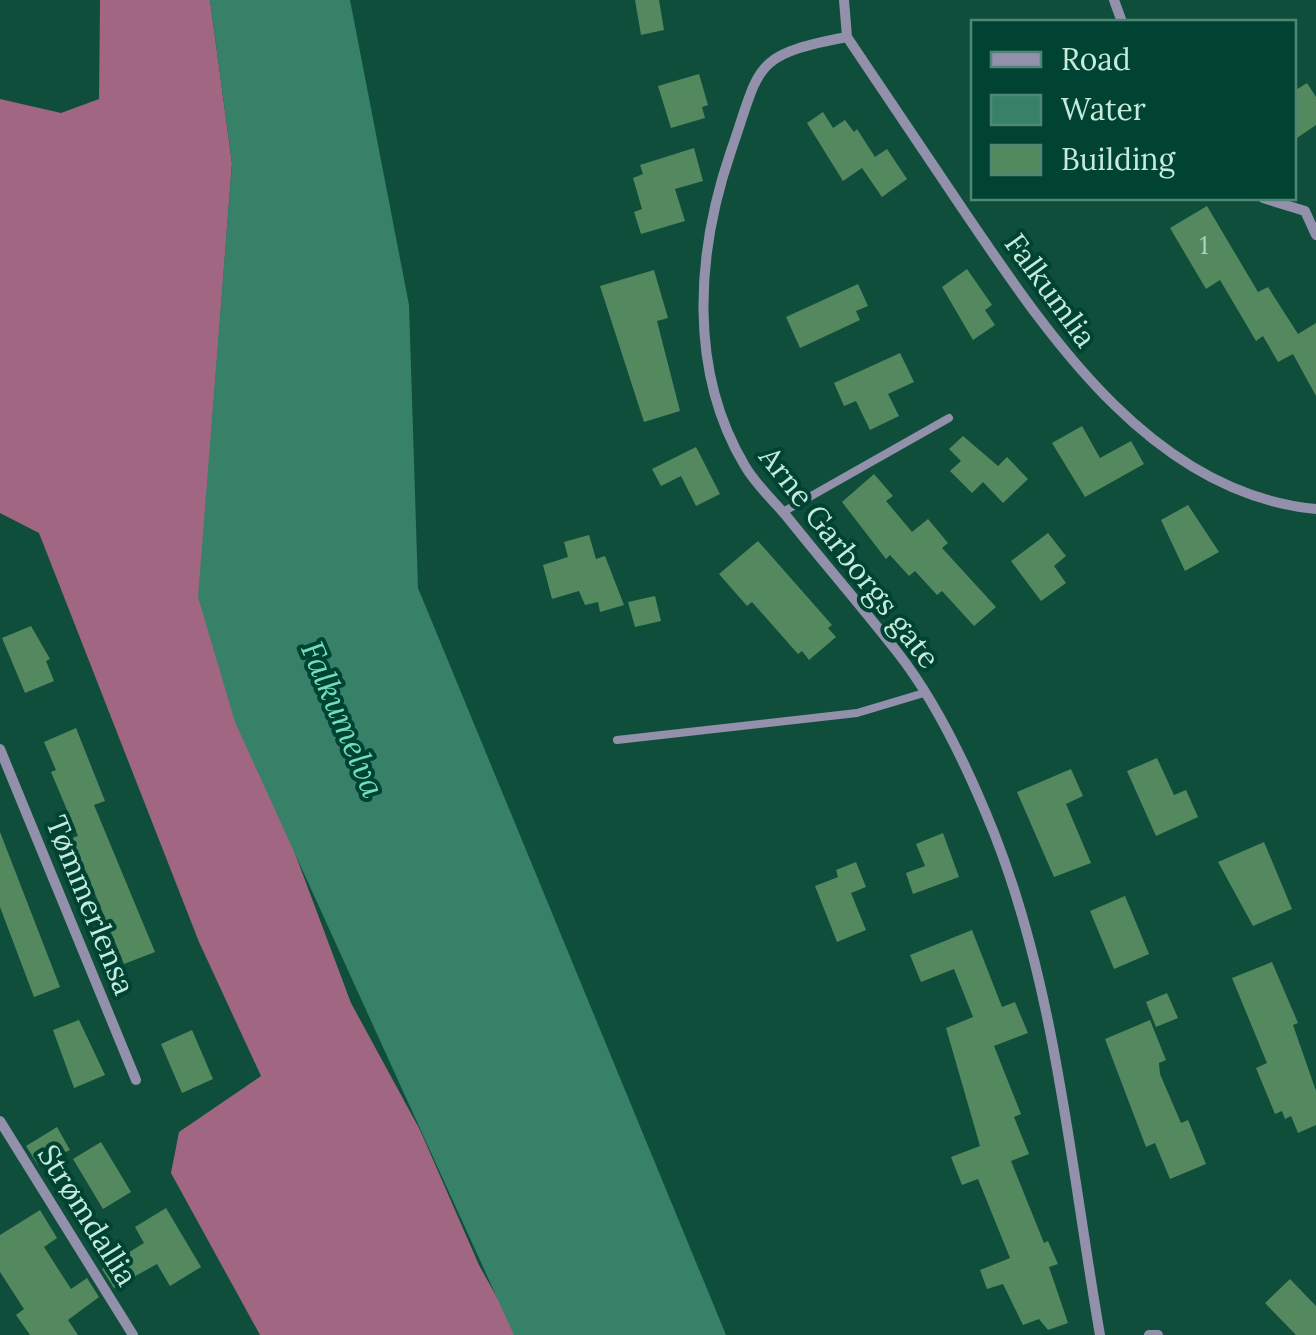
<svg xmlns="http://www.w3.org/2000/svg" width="1316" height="1335" viewBox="0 0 1316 1335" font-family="Lora,serif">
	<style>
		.forest { fill: #a06682 }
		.water { fill: #378169 }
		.building { fill: #54885e }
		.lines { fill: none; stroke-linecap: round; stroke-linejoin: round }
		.lane { stroke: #9290aa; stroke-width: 8 }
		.street { stroke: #9290aa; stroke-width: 10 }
		.labels { text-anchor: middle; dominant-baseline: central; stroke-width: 8; stroke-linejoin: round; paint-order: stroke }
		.number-label { font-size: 25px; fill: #aad2bc }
		.street-label { font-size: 30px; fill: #c6ebdc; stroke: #004332 }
		.water-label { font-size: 32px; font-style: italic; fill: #73deba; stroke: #004332 }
	</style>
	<rect width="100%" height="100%" fill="#104e3c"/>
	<path class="forest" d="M100,0H210L232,163L199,597L351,1003L420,1130L479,1265L518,1335H260L171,1173L179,1132L261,1076L199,942L39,533L0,513V99L61,113L99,99Z"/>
	<path class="water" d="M210,0H350L409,305L418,588L726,1335H514L235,722L198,597L232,163Z"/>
	<path class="building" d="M635,0H659L664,30L641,35Z
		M699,74L708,105L702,107L705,118L671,128L658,86Z
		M1307,83L1316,97V125L1294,140V91Z
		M823,112L833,128L845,120L854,132L857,129L875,157L887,149L907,179L882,197L862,168L843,181L807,123Z
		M694,148L703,181L675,189L685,221L641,234L634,212L642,209L633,178L643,174L640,165Z
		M1207,206L1258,292L1268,287L1298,334L1316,323V396L1293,354L1278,362L1263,336L1256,341L1220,280L1206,289L1170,228Z
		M967,269L992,305L985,310L995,325L973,340L942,287Z
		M654,270L668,318L657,321L680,411L644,422L600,286Z
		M858,284L868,306L856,311L860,320L800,348L786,317Z
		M900,353L914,382L888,394L899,416L870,430L856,401L844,406L834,383Z
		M1082,426L1100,458L1131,441L1144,464L1085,497L1052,443Z
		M963,436L998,466L1007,457L1028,479L1003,503L983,482L972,493L950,471L961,461L949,449Z
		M696,447L720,494L696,506L681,476L661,486L652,469Z
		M874,474L893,496L886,501L912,532L928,519L948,543L942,548L996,607L974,626L942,591L937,595L915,571L909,576L890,555L886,559L842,502Z
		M1188,505L1219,552L1185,571L1161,520Z
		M1048,533L1066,556L1054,566L1066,583L1041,601L1011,561Z
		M589,535L596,559L605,556L624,605L600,612L598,602L585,605L579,591L552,599L543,565L568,557L564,542Z
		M758,541L832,625L828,628L836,637L809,660L802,651L798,654L752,602L747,606L719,574Z
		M655,596L661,621L635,627L628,602Z
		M31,626L50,659L46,661L54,681L25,693L2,638Z
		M76,728L105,801L94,805L155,952L124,964L72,838L78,836L51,772L56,770L44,742Z
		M1157,758L1174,795L1186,790L1198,817L1156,836L1127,771Z
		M1071,769L1083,796L1066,804L1091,863L1054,877L1017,792Z
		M0,832L60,987L34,997L0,907Z
		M943,833L959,877L913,894L906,873L925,866L916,844Z
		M1264,842L1292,909L1253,926L1218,862Z
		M856,862L866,887L851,893L866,930L837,942L815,886L838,877L836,870Z
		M1125,896L1149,954L1114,969L1090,911Z
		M972,930L1002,1007L1015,1002L1028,1033L994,1046L1021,1114L1014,1117L1029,1154L1011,1161L1044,1243L1048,1241L1058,1264L1049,1267L1068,1323L1048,1330L1039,1319L1023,1325L1003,1284L987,1289L980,1270L1010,1258L978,1179L962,1185L951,1157L980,1146L946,1028L973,1017L954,969L921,982L910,955Z
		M1272,962L1298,1023L1293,1025L1316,1091V1125L1298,1133L1291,1116L1285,1119L1282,1111L1275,1114L1256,1068L1267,1063L1232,978Z
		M1167,993L1178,1018L1156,1027L1146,1002Z
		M79,1020L105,1075L74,1088L53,1030Z
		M1150,1020L1166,1060L1159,1063L1160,1074L1181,1123L1188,1120L1206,1164L1170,1179L1155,1143L1146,1147L1105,1039Z
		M192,1030L213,1079L182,1093L161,1044Z
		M57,1127L70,1150L38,1165L26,1146Z
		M101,1142L131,1192L103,1209L73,1159Z
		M166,1208L201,1267L170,1286L157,1264L114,1288L102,1269L144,1243L135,1227Z
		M40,1210L57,1238L44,1247L71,1289L87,1278L99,1297L68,1320L78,1335H30L16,1315L24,1309L0,1272V1235Z
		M1290,1279L1316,1306V1335H1296L1265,1303Z"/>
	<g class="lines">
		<path class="lane" d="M783,512L949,418
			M617,740L857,713L924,693"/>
		<path class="street" d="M844,0L847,37C887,96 926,155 966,214C1049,336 1153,494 1316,509
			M1114,0L1122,22
			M847,37C751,55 761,65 731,151C696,253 688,371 745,466C756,485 774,501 788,518C824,563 862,607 898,653C938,704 970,773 994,833C1056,990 1071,1169 1100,1335
			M1263,198L1305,211
			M1305,211L1316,235
			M0,749L136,1080
			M0,1121L133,1335
			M1149,1335H1158"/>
	</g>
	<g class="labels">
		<g class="number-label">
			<text x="1204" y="245">1</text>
		</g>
		<g class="street-label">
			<text transform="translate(1051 290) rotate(54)">Falkumlia</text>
			<text transform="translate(850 557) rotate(52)">Arne Garborgs gate</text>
			<text transform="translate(91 905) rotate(68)">Tømmerlensa</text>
			<text transform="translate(88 1215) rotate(58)">Strømdallia</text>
		</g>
		<g class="water-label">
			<text transform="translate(343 719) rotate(67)">Falkumelva</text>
		</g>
	</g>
	<rect x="971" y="20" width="325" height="180" fill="#004332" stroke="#4f8676" stroke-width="2.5"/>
	<rect x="991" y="52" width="50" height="15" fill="#9290aa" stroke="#4f8676" stroke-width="2.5"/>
	<text x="1061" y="70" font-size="30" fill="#c6ebdc">Road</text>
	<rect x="991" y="95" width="50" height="30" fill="#378169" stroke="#4f8676" stroke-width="2.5"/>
	<text x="1061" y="120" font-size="30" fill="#c6ebdc">Water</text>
	<rect x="991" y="145" width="50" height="30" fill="#54885e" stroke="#4f8676" stroke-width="2.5"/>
	<text x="1061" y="170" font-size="30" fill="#c6ebdc">Building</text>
</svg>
